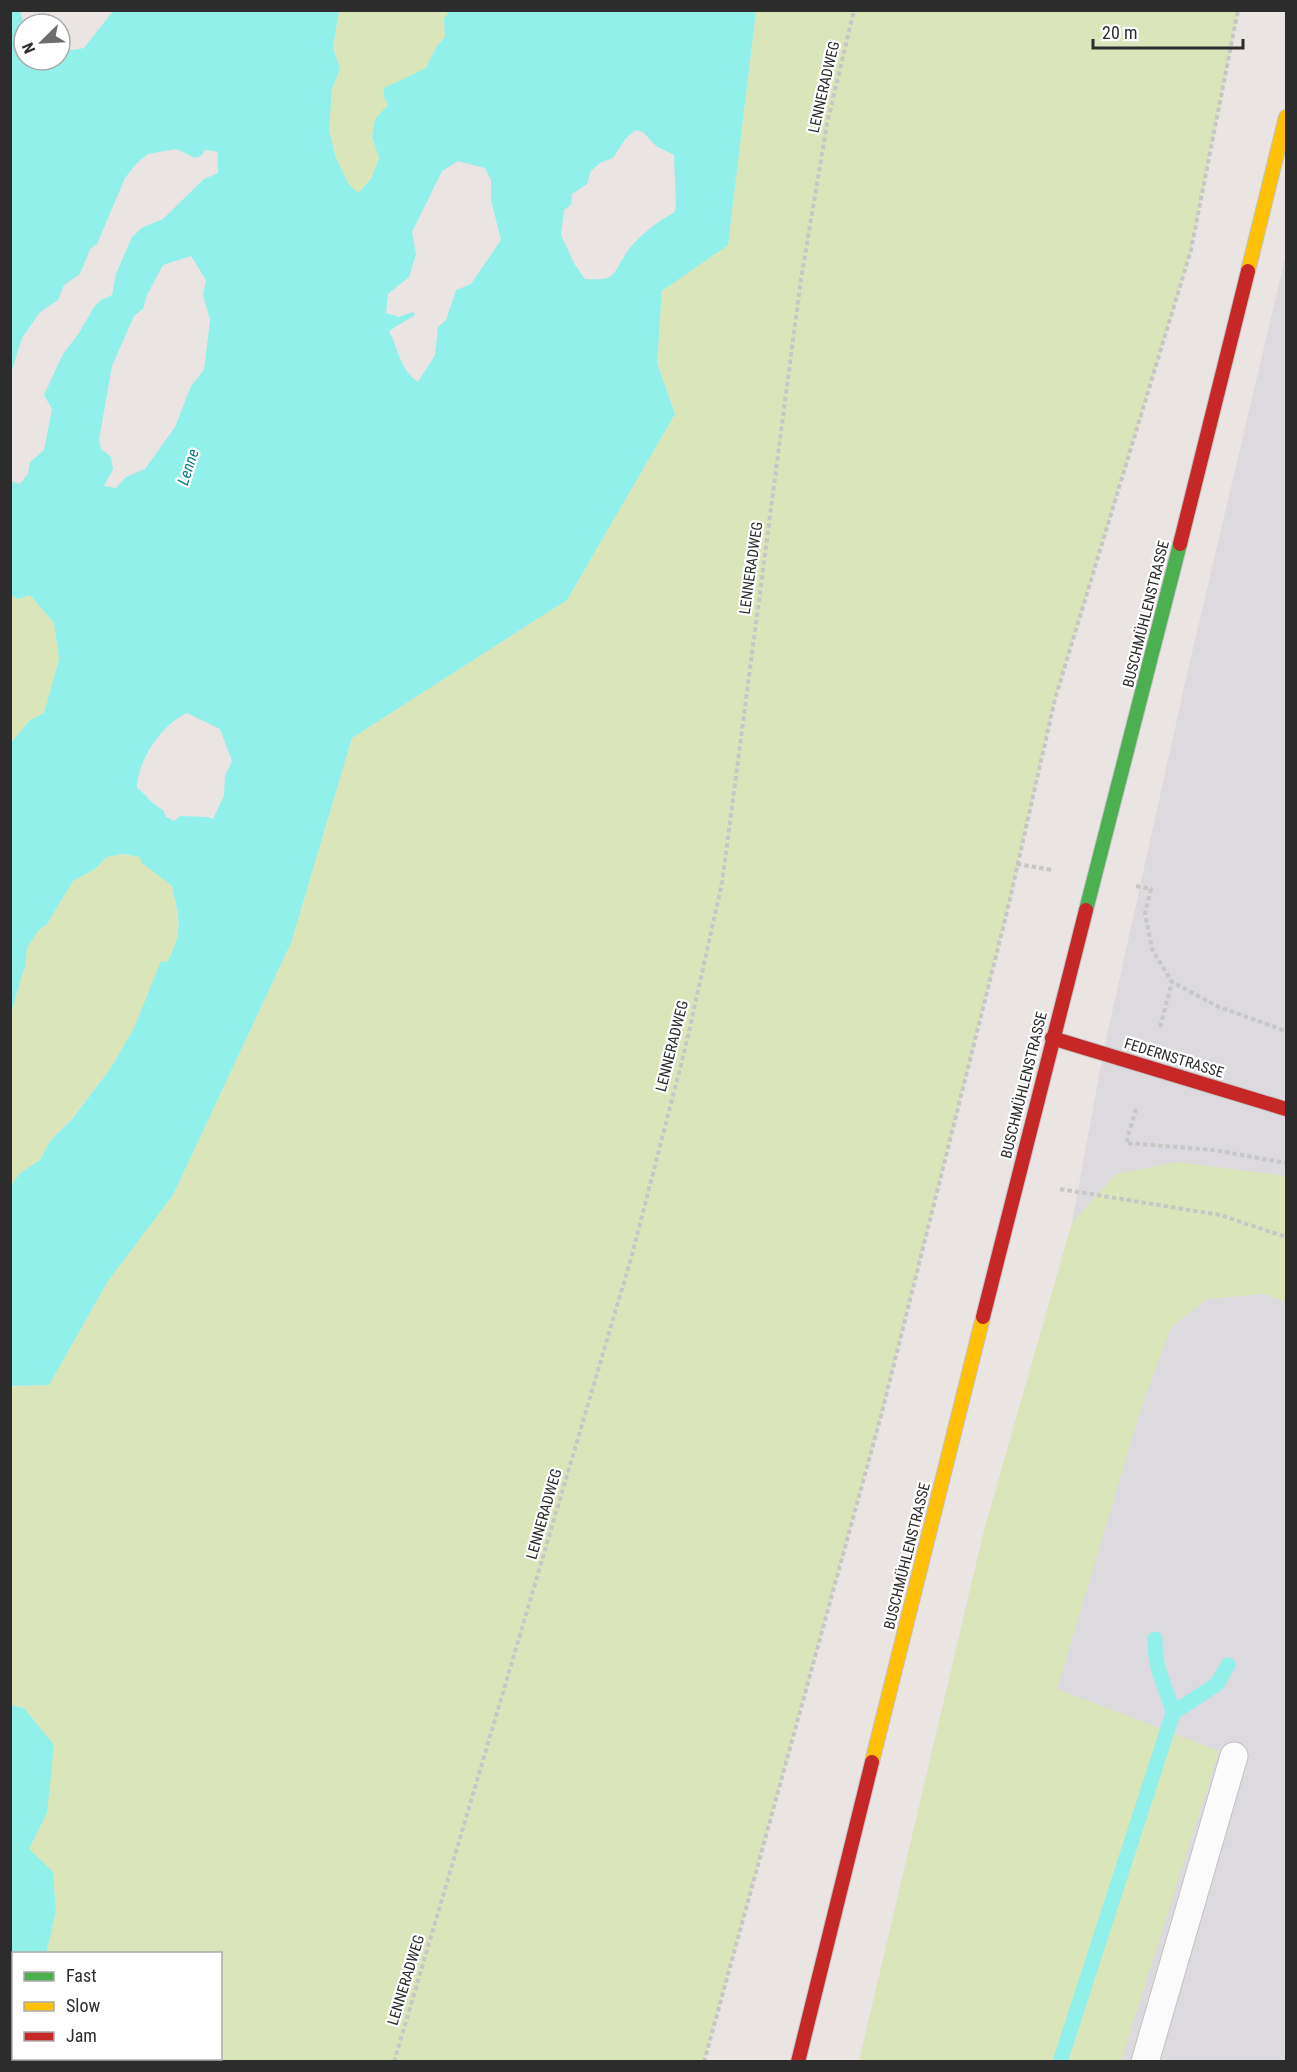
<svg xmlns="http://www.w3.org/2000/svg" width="1297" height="2072" viewBox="0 0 1297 2072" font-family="'Roboto Condensed',sans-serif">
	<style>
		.industrial { fill: #dcdade }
		.green { fill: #dae6b9 }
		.water { fill: #91f1ea; fill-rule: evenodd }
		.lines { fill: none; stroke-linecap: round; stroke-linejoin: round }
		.stream { stroke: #91f1ea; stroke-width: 15 }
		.lane-casing { stroke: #c4c3c3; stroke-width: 29 }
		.fast-casing { stroke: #c4c3c3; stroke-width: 16 }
		.slow-casing { stroke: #c4c3c3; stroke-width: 16 }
		.jam-casing { stroke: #c4c3c3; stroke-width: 16 }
		.path { stroke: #c7c7c6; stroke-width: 4; stroke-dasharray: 4.5 3; stroke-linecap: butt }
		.lane { stroke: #fcfbfb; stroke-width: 27 }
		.fast { stroke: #4caf50; stroke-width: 14 }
		.slow { stroke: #ffc107; stroke-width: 14 }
		.jam { stroke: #c62828; stroke-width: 14 }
		.labels { text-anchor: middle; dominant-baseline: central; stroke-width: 4.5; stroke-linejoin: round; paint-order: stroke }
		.street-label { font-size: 15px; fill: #2c2c2c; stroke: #fff }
		.water-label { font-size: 16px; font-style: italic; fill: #088082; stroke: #fff }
	</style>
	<rect width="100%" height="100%" fill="#eae4e2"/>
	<path class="industrial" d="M1286,254V2061L859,2062L984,1531L1072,1223L1103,1054L1187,674Z"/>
	<path class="green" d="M339,11H449L444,20L445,37L436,47L426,68L375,119L372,137L379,158L371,179L358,193L348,183L336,158L329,130L332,89L340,69L333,47Z
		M756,11H1238L1191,250L1055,699L1007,912L881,1416L704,2061H11L10,1981H13L14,2058H220V1954L46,1953L56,1912L29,1849L47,1813L24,1708L11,1705L10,1387L49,1385L108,1281L173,1195L291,943L352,738L567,600L675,414L657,363L662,291L728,244Z
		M11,595L18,599L30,595L54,623L59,659L44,713L29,721L11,743Z
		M123,854L140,857L142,863L172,886L177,912L179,942L167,962H161L134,1028L110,1069L71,1119L50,1141L40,1160L19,1174L11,1186V1013L25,966L26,948L38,931L47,924L73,881L95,869L107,857Z
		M1177,1162L1286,1176V1302L1264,1294L1208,1299L1171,1327L1142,1405L1057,1689L1219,1751L1121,2061H859L984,1531L1072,1223L1116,1174Z"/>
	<path class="water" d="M11,10L20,11L24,25V60H60V52L84,48L113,11H339L333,47L340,69L332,89L329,130L336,158L348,183L358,193L371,179L379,158L372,137L375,119L388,105L384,97V88L426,68L436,47L445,37L444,19L449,11H756L728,245L662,291L657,363L675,414L567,600L352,738L291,943L173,1195L108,1281L49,1385L11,1386V1186L19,1174L40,1160L50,1141L72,1119L110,1069L134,1028L161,961L167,962C184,932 179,918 172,886L142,863L140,857L123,854L107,857L95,869L73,881L47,924L38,931L27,948L25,966L11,1013V743L29,721L44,713L59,659L54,623L30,595L18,599L11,595V481L20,484L28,474L30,462L44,450L52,409L44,395L63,354L79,333L94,307L101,300L112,295L116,274L132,237L143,227L163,219L204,179L218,173V152L205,150L201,156L195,158L176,149L148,154L137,163L125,178L97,244L90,249L80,274L64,285L58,300L40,312L22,338L11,373ZM636,130L643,132L656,146L674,155L676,207L674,213C660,219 635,239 627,252C611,275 618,281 585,279L575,265L561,235L564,210L571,205L572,194L587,184L591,171L600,163L613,158L626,138ZM458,161L485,168L491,180V200L501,240L471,284L456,290L446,320L438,327L435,355L418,382C399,368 399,350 389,331L415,315L413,312L399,317L386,313L388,294L409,277L416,254L412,232L442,171ZM191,256L206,280L203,295L210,320L204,370L191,386L175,427L145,469L126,477L116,488L104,486L113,469L111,457L101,449L99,440L112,366L134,316L143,309L147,295L163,265ZM187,713L220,729L232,761L225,776L224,796L213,819L208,817L180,816L174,821L166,817L163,810C150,803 148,796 137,788C137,761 162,724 187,713Z
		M11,1705L24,1708L54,1745L47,1813L29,1849L53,1872L56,1912L46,1953L14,1954L13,1981H11Z"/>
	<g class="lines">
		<path class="stream" d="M1173,1713L1217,1684L1228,1665
			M1060,2062L1173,1713C1166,1685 1154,1670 1155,1639"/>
		<g class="lane-casing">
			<path id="lane" d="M1145,2062L1234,1756"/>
		</g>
		<g class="fast-casing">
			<path id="fast" d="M1086,910L1180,544"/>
		</g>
		<g class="slow-casing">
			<path id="slow" d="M1248,271L1286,117
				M872,1762L983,1317"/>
		</g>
		<g class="jam-casing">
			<path id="jam" d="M1180,544L1248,271
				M1052,1038L1286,1109
				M983,1317L1086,910
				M798,2062L872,1762"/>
		</g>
		<path class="path" d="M1017,864L1052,870
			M1136,886L1151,889L1145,913L1152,949L1172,982L1219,1007L1286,1031
			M1160,1027L1172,982
			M1136,1109L1126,1143L1214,1150L1286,1163
			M1060,1189L1220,1215L1286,1237
			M394,2062L632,1255L685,1049L722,883L801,279L827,124L854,10
			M704,2062L881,1416L1007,912L1055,699L1191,250L1238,10"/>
		<use href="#lane" class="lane"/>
		<use href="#fast" class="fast"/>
		<use href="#slow" class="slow"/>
		<use href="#jam" class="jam"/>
	</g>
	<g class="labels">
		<g class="street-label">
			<text transform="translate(824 87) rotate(-77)">LENNERADWEG</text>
			<text transform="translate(751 568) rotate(-82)">LENNERADWEG</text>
			<text transform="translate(1146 614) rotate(-76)">BUSCHMÜHLENSTRASSE</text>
			<text transform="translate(672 1046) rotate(-76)">LENNERADWEG</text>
			<text transform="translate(1174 1058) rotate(17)">FEDERNSTRASSE</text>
			<text transform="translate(1024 1085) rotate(-76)">BUSCHMÜHLENSTRASSE</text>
			<text transform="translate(544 1514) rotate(-74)">LENNERADWEG</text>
			<text transform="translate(907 1556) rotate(-76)">BUSCHMÜHLENSTRASSE</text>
			<text transform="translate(406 1980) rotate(-73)">LENNERADWEG</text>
		</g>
		<g class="water-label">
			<text transform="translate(188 467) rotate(-72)">Lenne</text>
		</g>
	</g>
	<rect width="1297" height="2072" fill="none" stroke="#2c2c2c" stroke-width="24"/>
	<rect x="12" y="1952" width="210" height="108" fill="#ffffff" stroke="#ababab" stroke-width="1.5"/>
	<rect x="24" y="1972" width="30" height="9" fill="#4caf50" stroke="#ababab" stroke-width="1.5"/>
	<text x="66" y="1982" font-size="18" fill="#2c2c2c">Fast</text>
	<rect x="24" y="2002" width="30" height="9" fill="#ffc107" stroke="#ababab" stroke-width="1.5"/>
	<text x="66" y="2012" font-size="18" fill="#2c2c2c">Slow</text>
	<rect x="24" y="2032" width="30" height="9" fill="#c62828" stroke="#ababab" stroke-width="1.5"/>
	<text x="66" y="2042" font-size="18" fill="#2c2c2c">Jam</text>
	<g transform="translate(42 42) rotate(246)"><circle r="28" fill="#ffffff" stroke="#ababab" stroke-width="1.5"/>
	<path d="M0-4.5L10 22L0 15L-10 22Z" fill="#6e6c6c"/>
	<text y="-9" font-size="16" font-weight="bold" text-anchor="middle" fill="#2c2c2c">N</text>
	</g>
	<path d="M1093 39v9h150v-9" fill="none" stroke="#2c2c2c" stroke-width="3"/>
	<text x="1102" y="39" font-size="18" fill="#2c2c2c" stroke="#ffffff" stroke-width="4.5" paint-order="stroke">20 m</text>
</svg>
